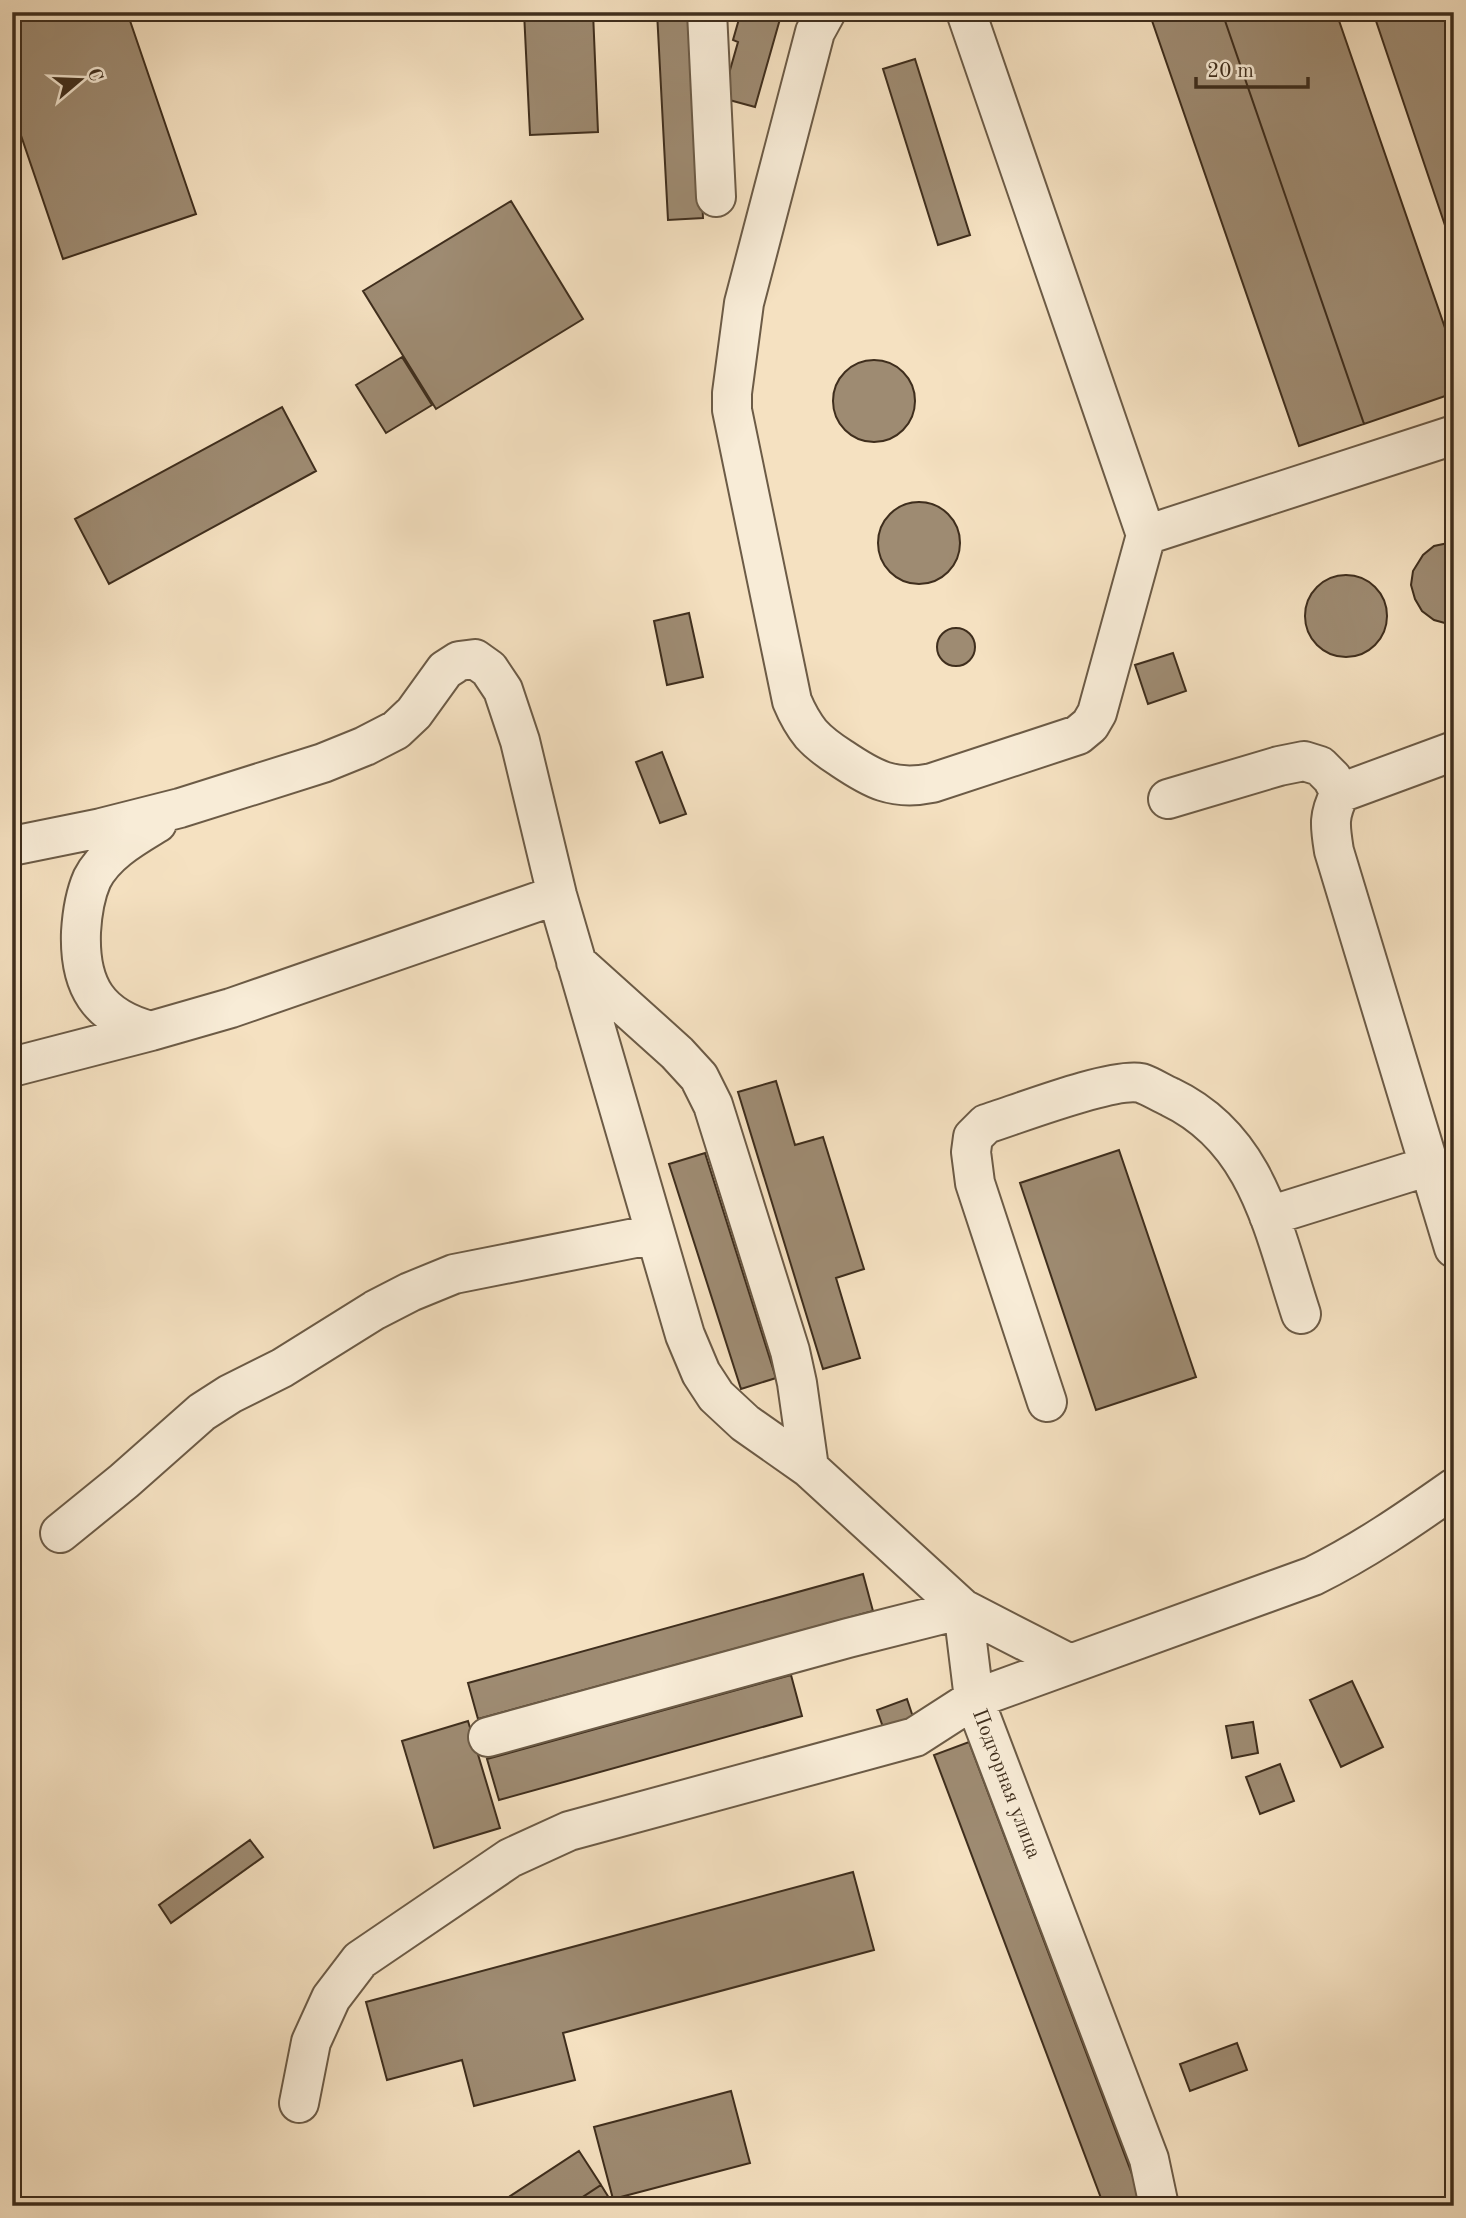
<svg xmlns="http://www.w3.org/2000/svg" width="1466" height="2218" viewBox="0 0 1466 2218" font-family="'Old Standard TT',serif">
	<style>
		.building { fill: #9e8b72; stroke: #3f2e1d; stroke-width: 2 }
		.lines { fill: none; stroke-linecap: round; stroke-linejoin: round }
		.minor-casing { stroke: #6c5b46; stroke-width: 42 }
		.minor { stroke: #f8ecd7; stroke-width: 38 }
		.labels { text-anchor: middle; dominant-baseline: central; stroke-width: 5; stroke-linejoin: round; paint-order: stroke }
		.street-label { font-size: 21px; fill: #3f2e1d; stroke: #f8ecd7 }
	</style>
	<rect width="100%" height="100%" fill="#f5e1c1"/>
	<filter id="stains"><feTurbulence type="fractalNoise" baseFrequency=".00286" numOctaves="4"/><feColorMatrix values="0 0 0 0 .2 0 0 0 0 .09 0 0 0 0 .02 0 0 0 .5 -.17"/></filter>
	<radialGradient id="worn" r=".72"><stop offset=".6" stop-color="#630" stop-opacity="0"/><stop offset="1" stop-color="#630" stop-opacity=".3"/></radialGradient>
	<path class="building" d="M12,12H127L196,214L63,259L12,109Z
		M524,12H593L598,132L530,135Z
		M657,12H692L703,218L668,220Z
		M741,12H782L755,107L722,98L738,42L733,40Z
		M1149,12H1222L1364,424L1299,446Z
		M1222,12H1336L1454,354V393L1364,424Z
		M1373,12H1454V252Z
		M915,59L970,235L938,245L883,69Z
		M511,201L583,319L436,409L363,291Z
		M402,357L432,405L386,433L356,385Z
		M833 401a41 41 0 1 1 82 0a41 41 0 1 1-82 0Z
		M282,407L316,471L109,584L75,519Z
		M878 543a41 41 0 1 1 82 0a41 41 0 1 1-82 0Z
		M1453,542L1454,625H1452L1434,620L1422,611L1415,599L1411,585L1413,571L1423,555L1434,546Z
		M1305 616a41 41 0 1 1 82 0a41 41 0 1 1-82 0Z
		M689,613L703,677L667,685L654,621Z
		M937 647a19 19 0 1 1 38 0a19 19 0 1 1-38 0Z
		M1173,653L1186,691L1148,704L1135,665Z
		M662,752L686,814L660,823L636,762Z
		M776,1081L795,1145L823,1137L864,1269L836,1278L860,1358L823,1369L738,1092Z
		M1119,1150L1196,1377L1096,1410L1020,1183Z
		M705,1153L776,1378L741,1389L669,1164Z
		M863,1574L873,1611L478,1719L468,1683Z
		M791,1675L802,1716L499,1800L487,1759Z
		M1352,1681L1383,1747L1341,1767L1310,1700Z
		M907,1699L914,1720L884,1730L877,1710Z
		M468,1721L500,1828L434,1848L402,1741Z
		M1253,1722L1258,1753L1232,1758L1226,1726Z
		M969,1742L1144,2206H1104L934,1755Z
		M1280,1764L1294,1801L1260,1814L1246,1777Z
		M250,1840L263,1857L171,1923L159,1905Z
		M853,1872L874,1950L563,2033L575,2080L474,2106L462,2060L387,2080L366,2002Z
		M1237,2043L1247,2070L1190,2091L1180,2064Z
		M731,2091L750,2163L613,2199L594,2127Z
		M579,2151L601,2185L569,2206H495Z
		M601,2185L614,2206H569Z"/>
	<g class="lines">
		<g class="minor-casing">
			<path id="minor" d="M707,12L716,197
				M826,12L815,32L744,303L732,393V410L792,701C797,713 803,724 811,734C820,744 830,751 841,758C872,779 893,791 932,783L1078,735L1090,725L1097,713L1146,535L1454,435
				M966,12L1146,535
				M1454,751L1340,793C1328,816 1330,826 1334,851L1454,1248
				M1168,799L1279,766L1304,761L1320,766L1332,778L1340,793
				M12,846L101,828L180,808L323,763L365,746L396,730L414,713L445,670L459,661L475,659L489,669L503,690L520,741L557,895L685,1335L701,1373L716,1396L745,1423L809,1468L963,1609L1070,1664
				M576,962L677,1053L699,1077L713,1105L790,1351L797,1383L809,1468
				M151,1031C98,1017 79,986 81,932C82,915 85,895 92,879C105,853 134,837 157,823
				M12,1067L151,1031L231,1008L557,895
				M1269,1216L1429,1166
				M1047,1402L975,1183L971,1152L973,1137L986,1124C1018,1114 1112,1077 1141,1083C1150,1086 1161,1093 1170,1097C1258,1139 1273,1229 1301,1314
				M60,1533L124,1481L202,1412L230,1394L282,1368L375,1310L410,1292L454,1274L655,1234
				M488,1737L848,1638L963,1609L974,1699L1149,2159L1159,2206
				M299,2103L311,2042L331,1998L360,1960L510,1858L569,1831L915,1737L974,1699L1313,1576C1365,1550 1407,1521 1454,1488"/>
		</g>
		<use href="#minor" class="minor"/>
	</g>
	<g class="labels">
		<g class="street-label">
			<text transform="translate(1006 1784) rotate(69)">Подгорная улица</text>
		</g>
	</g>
	<rect width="1466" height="2218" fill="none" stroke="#f5e1c1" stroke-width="42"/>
	<rect x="14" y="14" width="1438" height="2190" fill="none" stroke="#3f2e1d" stroke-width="3.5"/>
	<rect x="21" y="21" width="1424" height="2176" fill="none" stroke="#3f2e1d" stroke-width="2"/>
	<g transform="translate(80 80) rotate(71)" stroke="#f8ecd7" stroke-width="5" paint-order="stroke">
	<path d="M0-5L12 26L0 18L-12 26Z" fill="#3f2e1d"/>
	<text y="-10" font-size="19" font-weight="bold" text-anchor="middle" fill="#3f2e1d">С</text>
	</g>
	<path d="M1196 77v10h112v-10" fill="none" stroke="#3f2e1d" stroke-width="3.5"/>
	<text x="1207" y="77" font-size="21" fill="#3f2e1d" stroke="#f8ecd7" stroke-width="5" paint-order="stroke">20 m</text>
	<rect width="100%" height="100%" filter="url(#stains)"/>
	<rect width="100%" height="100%" fill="url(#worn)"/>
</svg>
